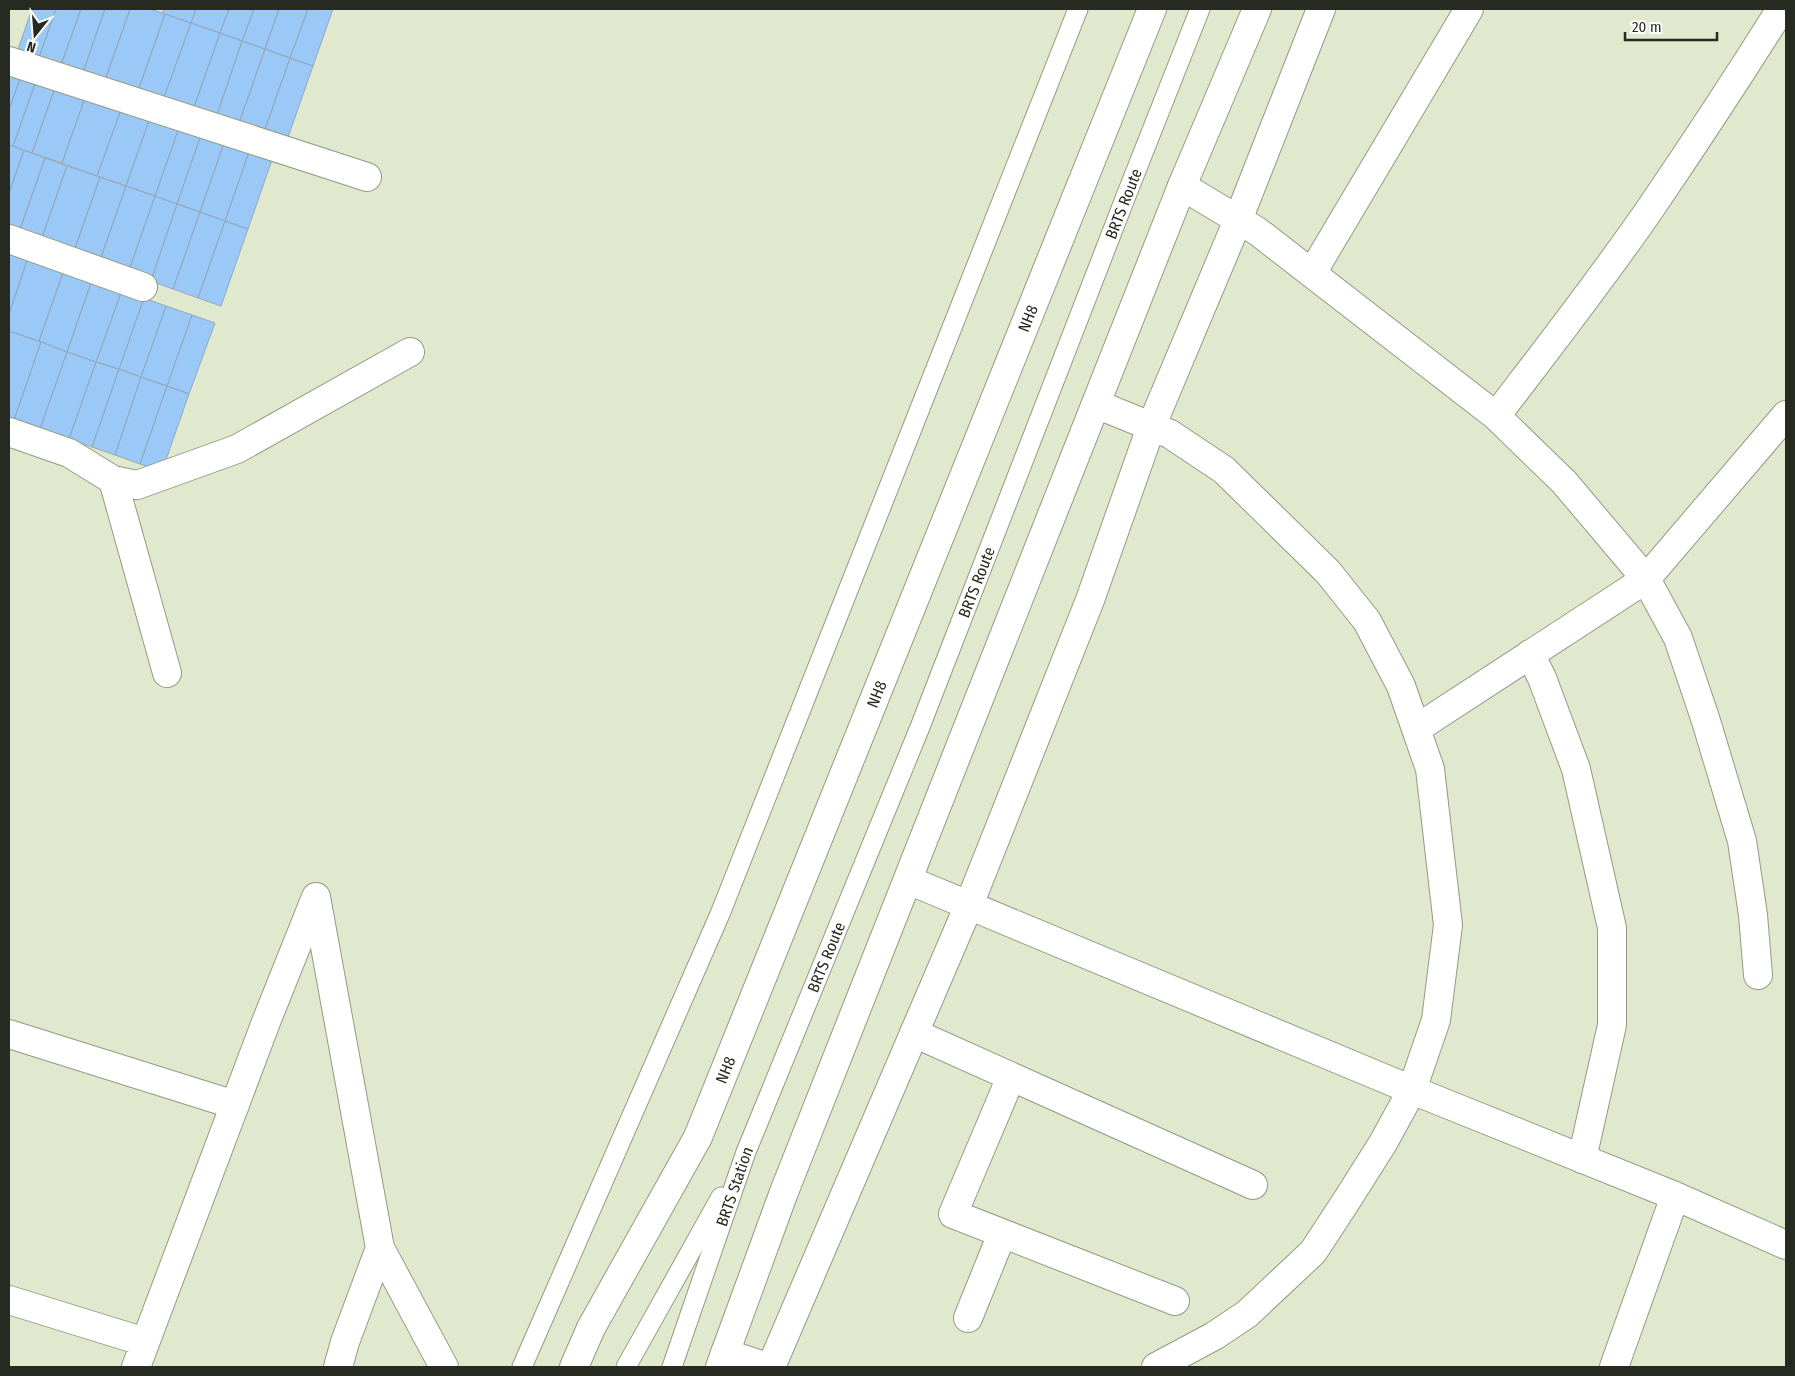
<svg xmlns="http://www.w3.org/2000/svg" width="1795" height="1376" viewBox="0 0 1795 1376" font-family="'Fira Sans Condensed',sans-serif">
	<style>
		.building { fill: #9ac9f7; stroke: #94a8bc }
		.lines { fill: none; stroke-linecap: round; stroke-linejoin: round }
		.service-casing { stroke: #939b82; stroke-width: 21 }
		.minor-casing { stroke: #939b82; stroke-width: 30 }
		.tertiary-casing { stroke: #939b82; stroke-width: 30 }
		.primary-casing { stroke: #939b82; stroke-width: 30 }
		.service { stroke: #fff; stroke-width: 19 }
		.minor { stroke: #fff; stroke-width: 28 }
		.tertiary { stroke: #fff; stroke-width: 28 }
		.primary { stroke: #fff; stroke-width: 28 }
		.labels { text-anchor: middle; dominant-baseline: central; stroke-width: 4.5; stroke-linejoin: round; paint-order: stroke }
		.street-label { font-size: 16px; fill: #272a20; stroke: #fff }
	</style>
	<rect width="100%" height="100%" fill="#e0e9ce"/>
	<path class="building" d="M32,9H56L39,57L18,49Z
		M56,9H81L61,65L39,57Z
		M81,9H105L83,72L61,65Z
		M105,9H130L105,80L83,72Z
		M130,9H150L165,14L138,91L105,80Z
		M164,9H196L191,23L165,14L162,13Z
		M196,9H229L220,33L191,23Z
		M229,9H254L242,41L220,33Z
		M254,9H279L265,49L242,41Z
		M279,9H308L290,58L265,49Z
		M308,9H333L313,66L290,58Z
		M165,14L191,23L163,100L138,91Z
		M191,23L220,33L193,110L163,100Z
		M220,33L242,41L216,118L193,110Z
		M242,41L265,49L238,126L216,118Z
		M265,49L290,58L263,135L238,126Z
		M290,58L313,66L286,143L263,135Z
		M9,64L23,70L9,110Z
		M23,70L38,75L13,146L9,145V110Z
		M38,75L57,82L32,153L13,146Z
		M57,82L87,92L62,163L32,153Z
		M87,92L123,104L97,176L62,163Z
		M123,104L151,115L126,186L97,176Z
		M151,115L180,125L155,196L126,186Z
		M180,125L202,132L177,204L155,196Z
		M202,132L225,140L200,212L177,204Z
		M225,140L250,149L225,221L200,212Z
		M9,145L24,150L9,193Z
		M250,149L273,157L248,229L225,221Z
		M24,150L45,158L18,235L9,232V193Z
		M45,158L67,166L40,243L18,235Z
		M67,166L100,177L73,254L40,243Z
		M100,177L126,186L99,263L73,254Z
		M126,186L155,196L128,273L99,263Z
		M155,196L177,204L151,281L128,273Z
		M177,204L200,212L173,289L151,281Z
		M200,212L225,221L198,298L173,289Z
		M225,221L248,229L221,306L198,298Z
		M9,251L28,258L9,314Z
		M28,258L64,270L39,341L9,331V314Z
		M64,270L92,280L67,352L39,341Z
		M92,280L122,290L96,362L67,352Z
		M122,290L144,298L119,369L96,362Z
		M144,298L166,306L141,377L119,369Z
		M166,306L192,315L167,386L141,377Z
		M192,315L215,323L189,394L167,386Z
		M9,331L41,342L14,420L9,418Z
		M41,342L67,352L40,429L14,420Z
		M67,352L96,362L69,439L40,429Z
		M96,362L119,369L92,447L69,439Z
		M119,369L141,377L115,455L92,447Z
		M141,377L167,386L140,464L115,455Z
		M167,386L189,394L162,471L140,464Z"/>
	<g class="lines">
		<g class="service-casing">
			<g id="service">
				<path d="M522,1367L720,914L1078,9"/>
				<path d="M626,1367L721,1197"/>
				<path id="s1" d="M672,1367L746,1152L920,727L1126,196L1200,9"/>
			</g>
		</g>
		<g class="minor-casing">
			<path id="minor" d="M9,61L367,177
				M1182,186L1257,231L1496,416L1564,482L1646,579L1678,638L1706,721L1742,841L1753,915L1758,975
				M9,239L143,287
				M1312,273L1469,9
				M1096,404L1170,434L1224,470L1328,572L1367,621L1401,686L1430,769L1448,925L1436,1020L1412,1090L1383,1143L1347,1200L1313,1252L1247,1314L1214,1336L1156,1367
				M1496,416C1548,348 1601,280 1650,209C1695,143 1739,76 1781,9
				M9,432L69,453L113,480L137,485L237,449L410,352
				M113,480L167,673
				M1530,654L1542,678L1576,769L1612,928V1025L1582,1159
				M1416,729L1646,579L1786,415
				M908,880L1412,1090L1675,1196L1786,1245
				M316,897L380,1248L444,1367
				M914,1033L1253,1185
				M9,1034L235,1105
				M1011,1077L953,1214L1175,1301
				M9,1300L145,1342
				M968,1318L1002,1234
				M725,1353L767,1367
				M136,1367L266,1022L316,897
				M338,1367L345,1342L380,1248
				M1614,1367L1675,1196"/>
		</g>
		<g class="tertiary-casing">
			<path id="tertiary" d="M771,1367L969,905L1090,600L1151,427L1238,220L1321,9"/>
		</g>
		<g class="primary-casing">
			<g id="primary">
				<path id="s2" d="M574,1367L591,1328L698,1137L1152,9"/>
				<path d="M720,1367L784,1192L1182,186L1257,9"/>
			</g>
		</g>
		<use href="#service" class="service"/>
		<use href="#minor" class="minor"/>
		<use href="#tertiary" class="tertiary"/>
		<use href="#primary" class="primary"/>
	</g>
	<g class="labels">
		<g class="street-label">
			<text stroke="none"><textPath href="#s1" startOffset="1248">BRTS Route</textPath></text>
			<text stroke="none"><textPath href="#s2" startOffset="1144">NH8</textPath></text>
			<text stroke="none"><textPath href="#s1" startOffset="842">BRTS Route</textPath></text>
			<text stroke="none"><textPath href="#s2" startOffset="739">NH8</textPath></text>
			<text stroke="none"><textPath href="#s1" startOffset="438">BRTS Route</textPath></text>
			<text stroke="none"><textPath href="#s2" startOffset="334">NH8</textPath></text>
			<text stroke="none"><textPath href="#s1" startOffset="191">BRTS Station</textPath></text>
		</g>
	</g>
	<rect width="1795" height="1376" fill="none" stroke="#272a20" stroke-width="20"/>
	<g transform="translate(35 35) rotate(197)" stroke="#ffffff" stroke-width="4" paint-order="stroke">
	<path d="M0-4L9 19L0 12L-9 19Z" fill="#272a20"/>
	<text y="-8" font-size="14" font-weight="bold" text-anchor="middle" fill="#272a20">N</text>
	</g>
	<path d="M1625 32v8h92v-8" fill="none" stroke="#272a20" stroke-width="2.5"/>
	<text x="1632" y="32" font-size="15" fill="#272a20" stroke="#ffffff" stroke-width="4" paint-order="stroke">20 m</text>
</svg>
